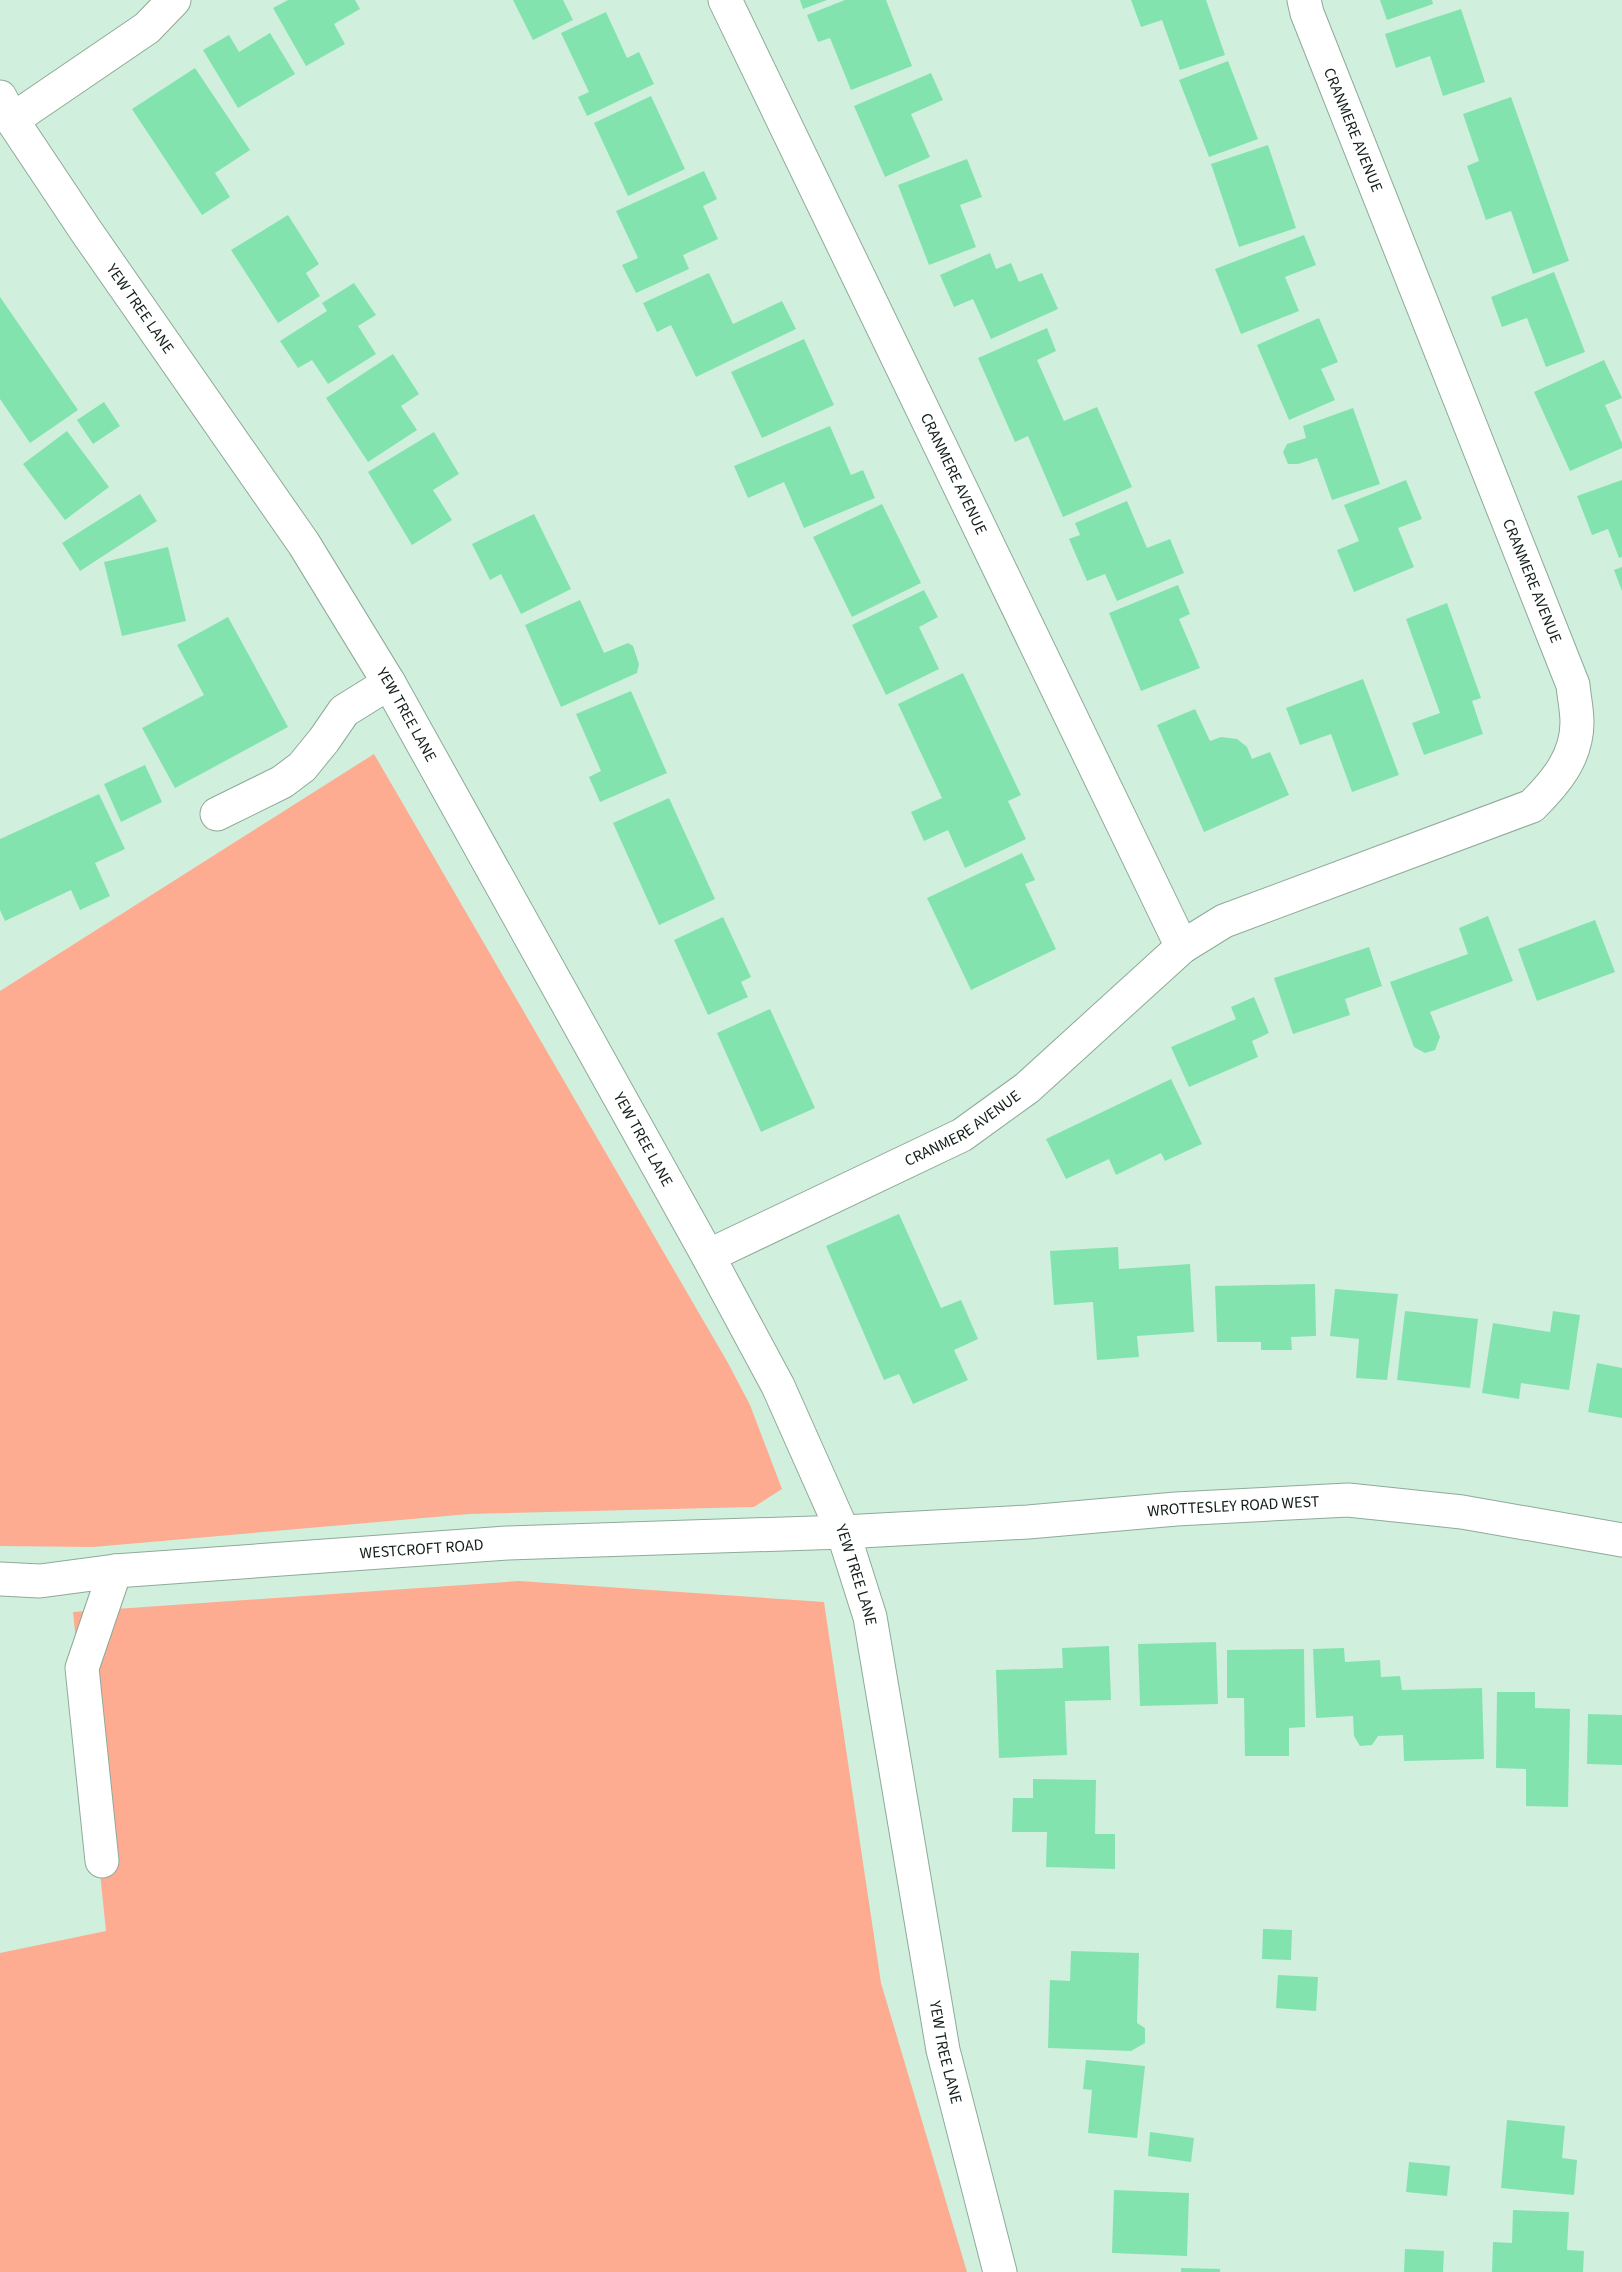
<svg xmlns="http://www.w3.org/2000/svg" width="1622" height="2272" viewBox="0 0 1622 2272" font-family="'Source Sans 3',sans-serif">
	<style>
		.green { fill: #fdac91 }
		.building { fill: #83e3af }
		.lines { fill: none; stroke-linecap: round; stroke-linejoin: round }
		.minor-casing { stroke: #8eaa99; stroke-width: 35 }
		.minor { stroke: #fff; stroke-width: 33 }
		.labels { text-anchor: middle; dominant-baseline: central; stroke-width: 6; stroke-linejoin: round; paint-order: stroke }
		.street-label { font-size: 16px; fill: #131e18; stroke: #fff }
	</style>
	<rect width="100%" height="100%" fill="#d1efdd"/>
	<path class="green" d="M374,754L728,1363L750,1405L782,1489L754,1507L469,1514L93,1547L0,1546V991Z
		M519,1581L824,1602L881,1983L967,2272H0V1953L106,1931L73,1612Z"/>
	<path class="building" d="M288,0H355L360,9L334,24L345,44L306,66L273,8Z
		M513,0H563L573,20L533,40Z
		M800,0H827L803,9Z
		M845,0H886L912,66L851,90L830,38L818,42L807,15Z
		M1131,0H1206L1225,55L1180,70L1162,20L1141,27Z
		M1380,0H1432L1433,4L1387,20Z
		M1461,9L1485,82L1443,96L1430,56L1396,68L1385,34Z
		M606,12L627,58L639,52L654,84L587,116L578,97L589,92L561,33Z
		M270,33L295,74L238,108L203,50L229,35L239,52Z
		M1228,61L1258,139L1209,157L1179,80Z
		M195,68L250,150L215,173L230,197L202,215L132,109Z
		M931,73L943,100L911,114L930,157L885,177L854,106Z
		M651,96L685,169L628,196L594,123Z
		M1511,97L1569,261L1533,274L1511,211L1486,220L1467,166L1479,161L1463,114Z
		M1268,145L1296,228L1239,247L1211,164Z
		M967,159L982,197L960,205L976,247L929,265L898,185Z
		M704,171L717,199L703,206L718,239L683,255L689,269L636,293L622,265L638,258L616,211Z
		M288,215L319,264L306,273L320,296L278,323L231,250Z
		M1304,235L1316,265L1285,277L1299,311L1241,334L1215,269Z
		M990,253L996,269L1011,263L1019,282L1042,273L1058,309L991,339L973,299L954,307L940,275Z
		M1554,272L1585,352L1546,367L1527,318L1502,327L1491,297Z
		M709,273L733,324L782,301L796,329L696,377L671,325L657,332L643,303Z
		M354,283L376,315L358,326L376,354L328,384L312,360L298,368L280,341L327,311L322,303Z
		M0,297L78,410L30,443L0,399Z
		M1319,318L1338,362L1321,369L1335,400L1289,420L1257,345Z
		M1047,328L1056,351L1037,360L1064,421L1097,407L1132,487L1063,517L1028,436L1015,442L978,358Z
		M804,339L834,405L762,438L731,372Z
		M393,354L419,394L401,406L417,430L368,462L326,398Z
		M1604,360L1622,398L1605,405L1622,443V448L1570,471L1534,392Z
		M104,402L120,426L93,444L77,420Z
		M1353,408L1380,484L1332,500L1317,458L1298,464H1288L1283,452L1287,444L1306,438L1303,426Z
		M830,426L851,475L863,470L875,498L804,528L784,482L748,498L734,466Z
		M67,431L109,487L65,520L23,464Z
		M434,432L459,474L433,490L452,520L412,545L368,472Z
		M1406,480L1422,519L1398,528L1414,567L1354,592L1337,550L1359,541L1344,505Z
		M1622,480V557L1619,558L1608,529L1592,535L1577,496Z
		M140,494L157,521L80,571L62,543Z
		M1127,501L1147,548L1170,539L1184,573L1117,601L1105,574L1087,581L1069,539L1080,535L1075,523Z
		M882,504L921,583L852,617L813,537Z
		M534,514L571,589L521,614L501,574L490,580L472,544Z
		M168,547L186,621L122,636L104,562Z
		M1622,567V591L1614,570Z
		M1178,585L1190,614L1179,619L1200,668L1141,691L1109,613Z
		M924,590L938,617L919,627L939,669L886,695L852,625Z
		M580,600L604,653L628,643L633,646L639,664L637,673L561,707L525,625Z
		M1447,603L1481,698L1472,701L1483,734L1424,755L1412,723L1440,713L1406,619Z
		M228,617L288,727L175,788L142,728L204,695L177,645Z
		M963,673L1021,795L1008,801L1026,839L965,868L948,830L924,841L911,812L942,798L898,704Z
		M1363,679L1399,775L1352,792L1331,734L1300,745L1286,708Z
		M631,691L667,773L600,802L589,777L601,771L576,714Z
		M1195,709L1210,741L1221,737L1237,739L1247,747L1252,759L1270,752L1289,795L1204,832L1157,725Z
		M145,765L162,802L121,822L104,784Z
		M99,794L125,849L95,863L110,896L80,910L71,890L5,921L0,910V839Z
		M669,798L715,899L659,925L613,823Z
		M1022,853L1035,880L1025,884L1056,949L971,990L927,898Z
		M1488,916L1513,981L1430,1012L1440,1037L1435,1050L1425,1053L1414,1047L1390,982L1468,954L1459,928Z
		M723,917L751,977L741,982L748,997L708,1015L674,940Z
		M1595,920L1615,972L1537,1001L1518,949Z
		M1369,947L1382,986L1345,999L1350,1015L1293,1034L1274,978Z
		M1254,997L1269,1033L1252,1041L1258,1057L1189,1087L1171,1047L1236,1019L1231,1007Z
		M770,1009L815,1108L761,1132L717,1033Z
		M1171,1079L1202,1144L1165,1161L1161,1153L1116,1175L1109,1159L1066,1179L1046,1139Z
		M899,1214L941,1308L961,1300L978,1339L954,1350L968,1380L913,1404L899,1374L884,1380L826,1246Z
		M1118,1247L1119,1269L1190,1264L1194,1332L1137,1336L1139,1357L1097,1360L1093,1302L1054,1305L1050,1251Z
		M1315,1284L1316,1336L1291,1337L1292,1350H1261V1342H1217L1215,1286Z
		M1335,1289L1398,1294L1387,1380L1356,1378L1359,1339L1330,1336Z
		M1405,1311L1478,1319L1470,1388L1397,1380Z
		M1553,1311L1580,1315L1569,1390L1521,1383L1519,1399L1482,1393L1493,1323L1550,1332Z
		M1597,1363L1622,1368V1418L1588,1412Z
		M1216,1642L1218,1704L1140,1706L1138,1644Z
		M1109,1646L1111,1700L1065,1701L1067,1755L999,1758L996,1670L1063,1668L1062,1648Z
		M1344,1648L1345,1662L1380,1660L1381,1677L1400,1676L1402,1690L1482,1688L1484,1759L1404,1761L1403,1735L1378,1736L1372,1745L1360,1746L1354,1736L1353,1716L1316,1718L1313,1649Z
		M1304,1649L1305,1727L1289,1728V1756H1245L1244,1698H1227V1650Z
		M1497,1692H1535V1708L1570,1709L1568,1807L1526,1806V1769L1496,1768Z
		M1588,1714L1622,1715V1765L1587,1764Z
		M1033,1779L1096,1780L1095,1834H1115V1869L1046,1867L1047,1832H1012L1013,1798H1033Z
		M1263,1929L1292,1930L1291,1960L1262,1959Z
		M1071,1951L1139,1953L1137,2023L1145,2028V2043L1131,2051L1048,2048L1050,1980L1070,1981Z
		M1278,1975L1318,1977L1316,2011L1276,2008Z
		M1086,2060L1145,2066L1137,2138L1088,2133L1092,2090L1083,2089Z
		M1507,2120L1565,2126L1562,2158L1577,2160L1574,2195L1501,2188Z
		M1150,2132L1194,2138L1191,2162L1148,2156Z
		M1409,2162L1450,2166L1447,2196L1406,2192Z
		M1114,2190L1189,2193L1187,2256L1112,2253Z
		M1513,2210L1569,2212L1567,2250L1584,2251L1583,2272H1492L1493,2242L1512,2243Z
		M1405,2249L1444,2251L1443,2272H1404Z
		M1181,2268L1220,2269V2272H1181Z"/>
	<g class="lines">
		<g class="minor-casing">
			<g id="minor">
				<path id="s1" d="M725,0L1182,947"/>
				<path id="s2" d="M0,97L12,120L86,231L304,544L389,683L708,1256L778,1386L843,1532L870,1617L943,2050L1000,2272"/>
				<path d="M12,120L147,28L174,0"/>
				<path d="M217,814L282,782L302,767L324,740L344,711L389,683"/>
				<path id="s3" d="M708,1256L962,1135L1027,1088L1182,947L1224,921L1532,806C1555,783 1577,758 1577,722C1577,710 1574,697 1573,685L1307,13L1304,0"/>
				<path id="s4" d="M0,1579L40,1581L115,1571L507,1543L843,1532L1028,1522L1176,1509L1348,1500L1462,1512L1622,1540"/>
				<path d="M102,1861L82,1668L115,1571"/>
			</g>
		</g>
		<use href="#minor" class="minor"/>
	</g>
	<g class="labels">
		<g class="street-label">
			<text transform="translate(1353 130) rotate(68)">CRANMERE AVENUE</text>
			<text stroke="none"><textPath href="#s2" startOffset="254">YEW TREE LANE</textPath></text>
			<text stroke="none"><textPath href="#s1" startOffset="526">CRANMERE AVENUE</textPath></text>
			<text transform="translate(1532 581) rotate(68)">CRANMERE AVENUE</text>
			<text stroke="none"><textPath href="#s2" startOffset="740">YEW TREE LANE</textPath></text>
			<text stroke="none"><textPath href="#s3" startOffset="285">CRANMERE AVENUE</textPath></text>
			<text stroke="none"><textPath href="#s2" startOffset="1226">YEW TREE LANE</textPath></text>
			<text stroke="none"><textPath href="#s4" startOffset="1236">WROTTESLEY ROAD WEST</textPath></text>
			<text stroke="none"><textPath href="#s4" startOffset="423">WESTCROFT ROAD</textPath></text>
			<text stroke="none"><textPath href="#s2" startOffset="1712">YEW TREE LANE</textPath></text>
			<text stroke="none"><textPath href="#s2" startOffset="2198">YEW TREE LANE</textPath></text>
		</g>
	</g>
</svg>
